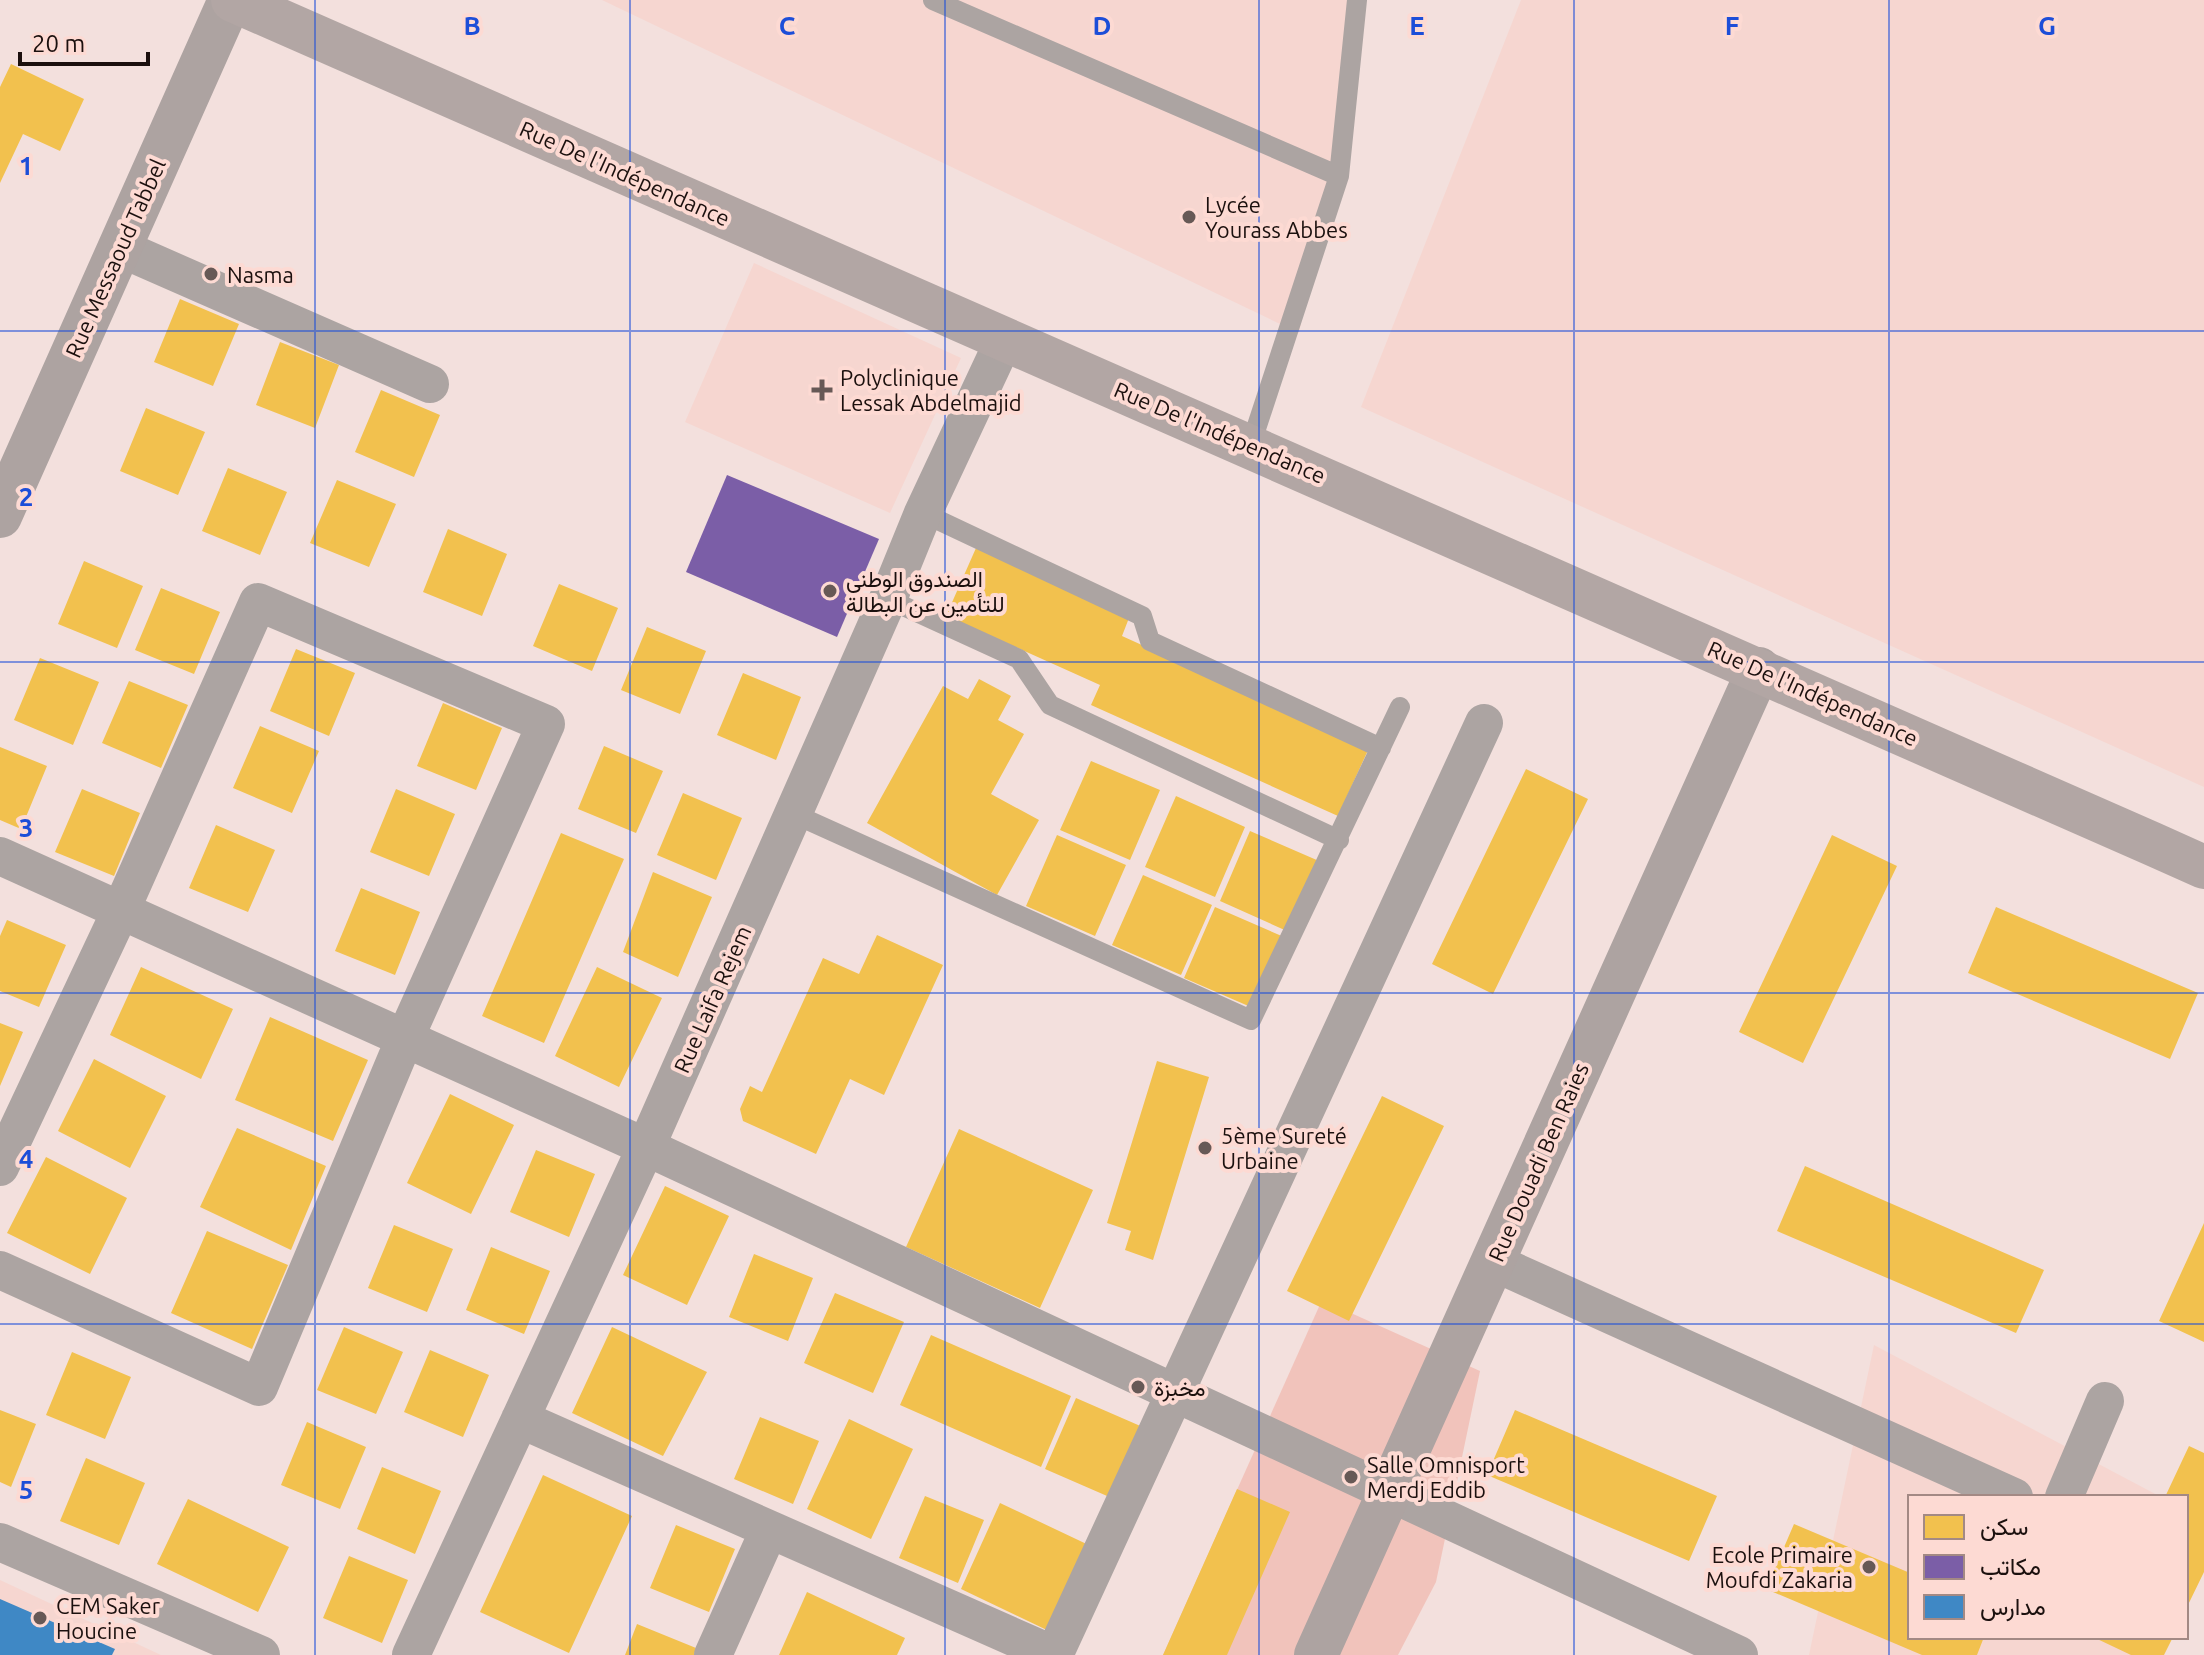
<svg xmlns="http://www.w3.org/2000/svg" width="2204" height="1655" viewBox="0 0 2204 1655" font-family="Ubuntu,Vazirmatn,sans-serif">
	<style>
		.built { fill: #f6d6d0 }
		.green { fill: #f1c3bb }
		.homes { fill: #f2c14e }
		.offices { fill: #7b5ea7 }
		.schools { fill: #3f88c5 }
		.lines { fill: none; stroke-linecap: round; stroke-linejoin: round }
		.lane { stroke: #aca4a2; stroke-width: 20 }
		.street { stroke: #aca4a2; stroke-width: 38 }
		.secondary { stroke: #ada3a1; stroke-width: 44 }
		.primary { stroke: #b2a6a4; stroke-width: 44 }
		.grid { fill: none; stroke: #1d4ed8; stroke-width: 2; stroke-opacity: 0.55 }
		.poi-dot { fill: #675956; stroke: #fddad3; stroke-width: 3 }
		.labels { text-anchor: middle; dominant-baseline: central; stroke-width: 8; stroke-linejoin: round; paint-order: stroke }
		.street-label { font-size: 22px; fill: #1b100e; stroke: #fddad3 }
		.poi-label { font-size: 22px; fill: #1b100e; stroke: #fddad3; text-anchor: start }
		.grid-label { font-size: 26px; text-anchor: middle; font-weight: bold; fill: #1d4ed8; stroke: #fddad3; stroke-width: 8; stroke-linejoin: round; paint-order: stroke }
	</style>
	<rect width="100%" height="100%" fill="#f3e0dd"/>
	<path class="built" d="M602,0H1351L1345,101L1299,333Z
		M1521,0H2204V787L1361,407Z
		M754,263L961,358L890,513L685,422Z
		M1874,1345L2161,1497H1910V1637H2160L2152,1655H1809Z
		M0,1580L161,1655H0Z"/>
	<path class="green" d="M1322,1300L1480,1371L1436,1582L1398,1655H1163Z"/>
	<path class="homes" d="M11,64L84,99L60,151L23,134L0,183V87Z
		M180,299L239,324L213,386L154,362Z
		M280,342L339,365L315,428L256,405Z
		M381,390L440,415L414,477L355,452Z
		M146,408L205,432L178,495L120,471Z
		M228,468L287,492L260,555L202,531Z
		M337,480L396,504L369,567L310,543Z
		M448,529L507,554L482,616L423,592Z
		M976,548L1129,618L1122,636L1369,748L1338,816L1091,705L1100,685L946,616Z
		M84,561L143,586L117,648L58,624Z
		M559,584L618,608L592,671L533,646Z
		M161,588L220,612L194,674L135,650Z
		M647,627L706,651L680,714L621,690Z
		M296,649L355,673L329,736L270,711Z
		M40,658L99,682L73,745L14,720Z
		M743,673L801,697L776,760L717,735Z
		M979,679L1011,696L998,720L1024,734L991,794L1039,820L997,895L867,823L943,686L968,699Z
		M129,681L188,705L161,768L102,743Z
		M443,703L502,728L476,790L417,766Z
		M260,726L319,751L292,813L233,788Z
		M604,746L663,771L636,833L578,809Z
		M0,747L47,766L21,829L0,820Z
		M1091,761L1160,790L1130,860L1060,830Z
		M1526,769L1588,799L1493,994L1432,964Z
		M82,789L140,813L114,876L55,852Z
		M396,789L455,814L429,876L370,852Z
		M683,793L742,818L716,880L657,855Z
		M1176,796L1245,827L1215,897L1145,867Z
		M216,825L275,850L248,912L189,888Z
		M1250,831L1319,861L1289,932L1220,901Z
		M561,833L624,859L544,1043L482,1016Z
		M1057,835L1126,865L1095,936L1026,906Z
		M1832,835L1897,866L1803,1063L1739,1032Z
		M653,872L712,897L678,977L623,952Z
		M1143,875L1212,905L1181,975L1112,945Z
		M361,888L420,912L395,975L335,951Z
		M1215,907L1284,937L1253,1008L1184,978Z
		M1996,907L2198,993L2170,1059L1968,973Z
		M7,920L66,945L39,1007L0,991V936Z
		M877,935L943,965L884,1095L850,1079L816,1154L743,1121L740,1109L750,1086L762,1092L823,958L859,974Z
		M141,967L233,1009L201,1079L110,1035Z
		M597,967L662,998L619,1087L555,1056Z
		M270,1017L368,1060L333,1141L235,1100Z
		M0,1023L23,1032L0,1086Z
		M94,1059L166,1096L130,1168L58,1131Z
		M1157,1061L1209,1077L1153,1260L1125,1250L1131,1231L1107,1223Z
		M450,1094L514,1125L471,1214L407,1183Z
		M1382,1096L1444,1126L1349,1321L1287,1291Z
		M237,1128L326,1166L291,1250L200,1207Z
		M959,1129L1093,1190L1040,1308L906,1247Z
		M536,1150L595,1174L569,1237L510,1212Z
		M46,1157L127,1198L90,1274L7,1233Z
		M1805,1166L2044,1270L2016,1333L1777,1231Z
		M665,1186L729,1216L687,1305L623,1275Z
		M2204,1223V1342L2159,1321Z
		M394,1225L453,1249L427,1312L368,1288Z
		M207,1231L288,1265L252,1349L171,1313Z
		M491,1247L550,1271L524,1334L466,1310Z
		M754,1254L813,1278L788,1341L729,1317Z
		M835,1293L904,1322L873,1393L804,1363Z
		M344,1327L403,1352L376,1414L317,1390Z
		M612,1327L707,1372L663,1456L572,1413Z
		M931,1335L1071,1396L1041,1467L900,1405Z
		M430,1350L489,1375L463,1437L404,1412Z
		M72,1352L131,1377L105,1439L46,1415Z
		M1076,1398L1145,1428L1114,1499L1045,1469Z
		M0,1410L36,1424L11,1487L0,1482Z
		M1515,1410L1717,1496L1689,1561L1487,1475Z
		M760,1417L819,1441L793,1504L734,1479Z
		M849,1419L913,1449L871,1539L807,1509Z
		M307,1422L366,1447L340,1509L281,1485Z
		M2189,1446L2204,1453V1572L2186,1609V1497H2165Z
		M86,1458L145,1483L119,1545L60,1521Z
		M382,1467L441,1491L415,1554L357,1529Z
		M543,1475L632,1516L569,1653L480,1612Z
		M1237,1489L1290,1512L1227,1655H1163Z
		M925,1496L984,1520L958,1583L899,1558Z
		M188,1499L289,1547L258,1612L157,1564Z
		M1000,1503L1095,1548L1051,1632L961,1589Z
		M1794,1524L1910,1573V1637H1984L1977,1655H1922L1766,1589Z
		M676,1525L735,1549L709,1612L650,1588Z
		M349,1556L408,1580L382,1643L323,1618Z
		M807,1592L905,1638L897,1655H779Z
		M637,1624L696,1648L694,1655H625Z
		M2093,1637H2173L2164,1655H2131Z"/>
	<path class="offices" d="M727,475L879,539L837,637L686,572Z"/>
	<path class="schools" d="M0,1599L115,1649L112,1655H0Z"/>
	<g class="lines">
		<path class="lane" d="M933,0L1339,176
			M1251,444L1339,176L1357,0
			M923,513L1142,616L1150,641L1381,748
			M888,599L1019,659L1050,705L1339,840
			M794,814L1251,1020L1400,707"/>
		<path class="street" d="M120,248L430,384
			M0,856L646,1147L1739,1655
			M0,1167L121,910L258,602L546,724L405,1038L259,1387L0,1270
			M1493,1262L2014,1497
			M520,1419L1054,1655
			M2064,1497L2105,1401
			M0,1542L261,1655
			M1055,1653L1484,723
			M411,1655L646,1147L888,599L923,513L1004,340
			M713,1655L769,1530"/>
		<path class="secondary" d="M0,516L230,0
			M1316,1655L1759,669"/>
		<path class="primary" d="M233,0C890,290 1549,574 2204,867"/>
	</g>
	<path class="grid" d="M315,0V1655M630,0V1655M945,0V1655M1259,0V1655M1574,0V1655M1889,0V1655M0,331H2204M0,662H2204M0,993H2204M0,1324H2204"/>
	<g class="poi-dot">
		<circle cx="1189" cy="217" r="8"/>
		<circle cx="211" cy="274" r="8"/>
		<path d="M818 378h8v8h8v8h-8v8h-8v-8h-8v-8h8z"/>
		<circle cx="830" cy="591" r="8"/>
		<circle cx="1205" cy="1148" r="8"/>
		<circle cx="1138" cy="1387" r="8"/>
		<circle cx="1351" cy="1477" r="8"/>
		<circle cx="1869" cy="1567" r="8"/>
		<circle cx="40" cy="1618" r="8"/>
	</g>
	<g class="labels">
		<g class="street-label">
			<text transform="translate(625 173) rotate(24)">Rue De l'Indépendance</text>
			<text transform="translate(115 258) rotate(-66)">Rue Messaoud Tabbel</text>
			<text transform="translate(1220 432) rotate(23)">Rue De l'Indépendance</text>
			<text transform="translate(1813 693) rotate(24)">Rue De l'Indépendance</text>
			<text transform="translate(712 999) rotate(-66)">Rue Laifa Rejem</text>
			<text transform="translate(1538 1162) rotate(-66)">Rue Douadi Ben Raies</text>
		</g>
		<g class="poi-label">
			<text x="1205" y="204">Lycée<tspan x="1205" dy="25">Yourass Abbes</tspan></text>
			<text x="227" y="274">Nasma</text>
			<text x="840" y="377">Polyclinique<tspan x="840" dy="25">Lessak Abdelmajid</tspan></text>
			<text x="846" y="578">الصندوق الوطني<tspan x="846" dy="25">للتأمين عن البطالة</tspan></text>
			<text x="1221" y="1135">5ème Sureté<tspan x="1221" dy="25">Urbaine</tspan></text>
			<text x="1154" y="1387">مخبزة</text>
			<text x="1367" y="1464">Salle Omnisport<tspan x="1367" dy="25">Merdj Eddib</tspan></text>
			<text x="1853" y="1554" text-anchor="end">Ecole Primaire<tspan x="1853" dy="25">Moufdi Zakaria</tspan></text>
			<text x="56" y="1605">CEM Saker<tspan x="56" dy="25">Houcine</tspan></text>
		</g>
	</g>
	<g class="grid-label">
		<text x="472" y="35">B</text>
		<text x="787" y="35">C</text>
		<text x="1102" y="35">D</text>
		<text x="1417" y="35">E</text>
		<text x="1732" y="35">F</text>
		<text x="2047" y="35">G</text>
		<text x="26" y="175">1</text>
		<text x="26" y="506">2</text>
		<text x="26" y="837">3</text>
		<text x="26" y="1168">4</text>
		<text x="26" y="1499">5</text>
	</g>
	<rect x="1908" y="1495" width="280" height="144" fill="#fddad3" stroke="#a38984" stroke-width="2"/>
	<rect x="1924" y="1515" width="40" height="24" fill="#f2c14e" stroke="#a38984" stroke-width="2"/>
	<text x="1980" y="1535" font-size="24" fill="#1b100e">سكن</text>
	<rect x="1924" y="1555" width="40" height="24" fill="#7b5ea7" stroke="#a38984" stroke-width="2"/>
	<text x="1980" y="1575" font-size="24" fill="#1b100e">مكاتب</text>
	<rect x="1924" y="1595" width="40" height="24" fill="#3f88c5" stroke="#a38984" stroke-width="2"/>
	<text x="1980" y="1615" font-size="24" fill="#1b100e">مدارس</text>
	<path d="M20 52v12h128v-12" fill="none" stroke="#1b100e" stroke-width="4"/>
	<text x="32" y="52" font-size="24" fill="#1b100e" stroke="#fddad3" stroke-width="6" paint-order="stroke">20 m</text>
</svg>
